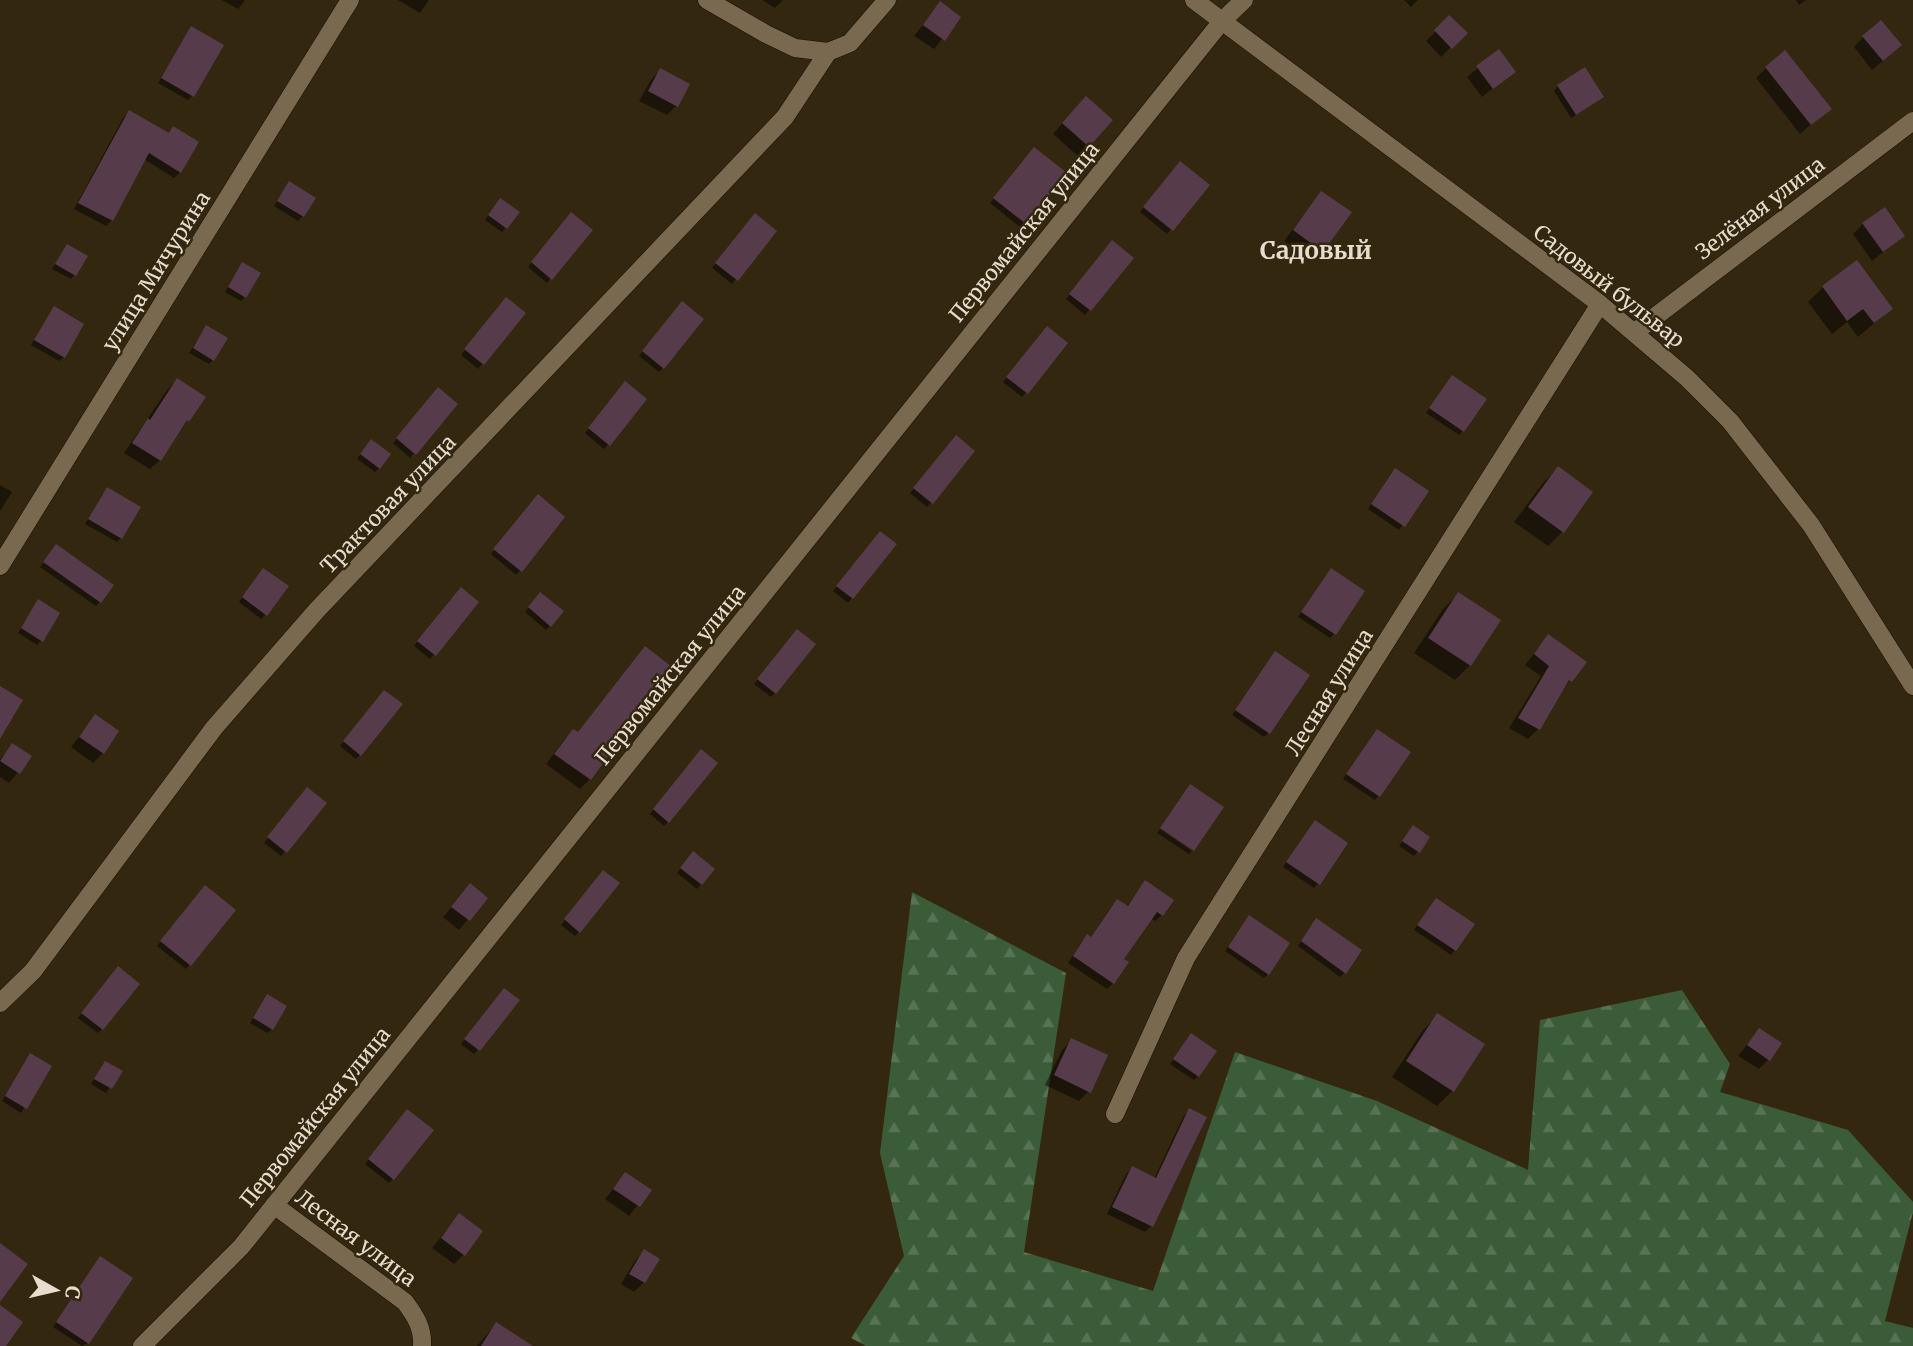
<svg xmlns="http://www.w3.org/2000/svg" width="1913" height="1346" viewBox="0 0 1913 1346" font-family="Merriweather,serif">
	<style>
		.forest { fill: url(#forest-firs) }
		.shadow { fill: #0007 }
		.building { fill: #563c4b }
		.lines { fill: none; stroke-linecap: round; stroke-linejoin: round }
		.minor-casing { stroke: #1c0f00; stroke-width: 19 }
		.minor { stroke: #78694f; stroke-width: 18 }
		.labels { text-anchor: middle; dominant-baseline: central; stroke-width: 5; stroke-linejoin: round; paint-order: stroke }
		.street-label { font-size: 21px; fill: #e6ddcf; stroke: #34270f }
		.quarter-label { font-size: 24px; font-weight: bold; fill: #e6ddcf; stroke: #34270f }
	</style>
	<defs>
		<pattern id="forest-firs" width="22" height="20" patternUnits="userSpaceOnUse" patternTransform="scale(1.75)"><rect width="22" height="20" fill="#3a5c39"/><path d="M5 1l3.5 6h-7zM16 11l3.5 6h-7z" fill="#567355"/></pattern>
	</defs>
	<rect width="100%" height="100%" fill="#34270f"/>
	<path class="forest" d="M912,892L1066,973L1024,1252L1153,1291L1235,1052L1377,1101L1528,1170L1540,1020L1682,990L1730,1064L1720,1092L1848,1130L1913,1202V1212L1885,1321L1913,1328V1346H866L851,1338L904,1256L880,1153Z"/>
	<path class="shadow" d="M222,0H245L238,9Z
		M398,0H429L420,13Z
		M762,0H783L775,8Z
		M1404,0H1418L1411,7Z
		M1796,0H1806L1799,5Z
		M940,4L959,17L934,49L914,36Z
		M1449,18L1465,33L1441,57L1426,41Z
		M191,28L192,96L188,100L158,83Z
		M1863,37L1890,55L1872,70L1854,47Z
		M1499,51L1514,71L1482,97L1467,77Z
		M1766,68L1829,109L1800,134L1756,78Z
		M660,70L676,106L667,115L639,101L651,80Z
		M1558,86L1602,97L1571,118L1554,91Z
		M1076,108L1110,120L1078,156L1053,134Z
		M129,112L180,172L174,178L144,159L112,220L106,226L74,209L123,118Z
		M1030,153L1065,174L1020,227L990,203Z
		M1175,168L1207,185L1167,234L1140,212Z
		M289,184L303,216L298,221L274,206Z
		M1321,193L1322,251L1312,260L1284,241Z
		M496,204L506,228L502,232L485,220Z
		M567,218L551,278L547,283L528,267Z
		M751,220L736,279L732,284L712,268Z
		M1863,224L1903,236L1872,261L1853,234Z
		M67,246L75,275L71,279L52,269Z
		M1108,247L1131,258L1085,315L1066,299Z
		M242,264L245,297L241,301L225,292Z
		M1823,287L1891,309L1858,337L1847,322L1832,334L1808,302Z
		M501,303L523,313L478,369L461,355Z
		M54,308L64,357L59,361L31,345Z
		M677,308L663,368L659,372L639,356Z
		M206,327L213,360L209,364L189,353Z
		M1043,332L1066,344L1022,397L1003,382Z
		M177,380L203,397L160,460L150,469L124,453L167,390Z
		M1448,382L1463,431L1459,435L1426,413Z
		M621,388L608,444L604,449L585,433Z
		M434,394L414,453L410,458L393,443Z
		M951,442L972,451L927,507L910,493Z
		M366,446L379,468L375,472L357,459Z
		M1558,468L1562,532L1548,546L1514,522L1543,483Z
		M1391,474L1427,492L1399,530L1368,509Z
		M0,485L12,492L0,511Z
		M103,493L121,538L117,542L85,524Z
		M534,501L520,571L516,575L491,554Z
		M876,537L895,545L848,603L833,591Z
		M52,551L100,602L96,606L40,567Z
		M259,574L266,614L261,619L239,602Z
		M1327,574L1334,634L1330,638L1298,617Z
		M456,594L477,602L430,659L414,646Z
		M1458,594L1470,665L1455,680L1414,653L1443,609Z
		M536,599L550,626L546,630L525,612Z
		M38,602L42,640L37,645L18,633Z
		M793,636L775,693L771,697L754,684Z
		M1548,636L1584,663L1561,691L1538,729L1528,739L1509,728L1541,676L1525,665Z
		M645,648L604,753L590,779L580,789L546,764L563,741L573,731L577,734Z
		M1275,653L1269,732L1264,737L1232,715Z
		M380,696L360,755L356,759L340,746Z
		M95,716L103,753L93,763L71,747Z
		M1373,735L1379,795L1375,800L1343,779Z
		M13,745L30,757L9,783L0,777V759Z
		M697,756L668,822L664,826L650,814Z
		M303,794L324,803L281,856L264,843Z
		M1311,827L1318,884L1314,888L1283,867Z
		M1160,829L1192,851L1189,854L1157,833Z
		M1409,832L1428,838L1414,856L1399,846Z
		M689,858L713,869L697,889L677,873Z
		M599,876L579,932L575,936L561,925Z
		M1145,883L1162,915L1155,921L1150,918L1122,960L1113,983L1107,989L1068,963L1081,943L1087,937L1090,938L1111,907L1117,901L1126,907Z
		M470,886L486,898L459,930L443,917Z
		M201,891L234,910L186,969L157,946Z
		M1432,904L1473,924L1451,955L1414,930Z
		M1245,922L1268,974L1264,978L1225,951Z
		M1312,925L1345,972L1340,977L1298,946Z
		M114,973L102,1029L98,1033L78,1018Z
		M500,994L518,1001L474,1054L461,1044Z
		M267,996L272,1029L267,1033L250,1023Z
		M1438,1015L1483,1044L1452,1091L1437,1106L1392,1077L1423,1030Z
		M1759,1030L1768,1060L1759,1069L1738,1056Z
		M1072,1040L1089,1091L1079,1101L1045,1085L1062,1050Z
		M1187,1040L1198,1076L1194,1080L1170,1064Z
		M31,1055L50,1066L21,1113L2,1101Z
		M105,1063L120,1072L106,1093L91,1084Z
		M1189,1111L1204,1118L1151,1226L1145,1232L1107,1214L1126,1174L1132,1168L1154,1179L1183,1117Z
		M403,1116L393,1179L389,1183L365,1164Z
		M625,1174L649,1191L629,1216L605,1199Z
		M459,1215L464,1254L454,1264L432,1248Z
		M644,1251V1282L634,1292L621,1284L635,1261Z
		M96,1263L88,1343L82,1346L53,1327Z
		M496,1324L530,1346H477Z"/>
	<path class="building" d="M940,1L961,17L945,41L923,25Z
		M1449,15L1468,33L1452,49L1434,30Z
		M1881,20L1902,45L1883,61L1862,36Z
		M191,26L224,45L194,97L161,78Z
		M1499,49L1516,72L1493,89L1476,66Z
		M1785,50L1832,109L1811,125L1765,67Z
		M1585,67L1604,97L1576,115L1557,85Z
		M660,68L690,84L678,107L648,91Z
		M1086,96L1113,120L1089,147L1062,123Z
		M129,110L169,133L173,126L199,142L181,173L149,153L113,221L78,203Z
		M1034,147L1067,173L1026,224L993,198Z
		M1180,161L1210,185L1173,231L1143,207Z
		M289,181L316,198L304,217L277,201Z
		M1321,191L1352,212L1323,252L1293,230Z
		M500,198L520,212L507,229L488,215Z
		M1885,207L1905,236L1883,252L1862,223Z
		M571,212L593,230L552,280L531,262Z
		M755,213L777,231L738,281L715,263Z
		M1112,240L1134,258L1091,311L1069,294Z
		M67,244L88,256L76,276L55,264Z
		M1857,260L1893,309L1874,323L1863,309L1847,321L1822,286Z
		M242,262L261,273L246,298L228,287Z
		M506,297L526,313L484,365L464,349Z
		M682,301L704,319L664,369L642,351Z
		M54,306L84,324L65,358L34,340Z
		M206,325L228,338L214,361L193,348Z
		M1047,326L1068,343L1028,394L1006,377Z
		M1452,375L1487,399L1464,432L1429,408Z
		M177,378L206,397L189,422L187,420L161,461L132,443L148,418L150,420Z
		M625,381L647,399L610,446L588,428Z
		M438,387L458,404L416,455L396,438Z
		M956,435L975,451L933,504L913,488Z
		M371,439L391,454L380,469L360,454Z
		M1558,466L1593,492L1564,533L1528,507Z
		M1395,468L1429,491L1405,527L1371,504Z
		M107,487L141,507L122,539L88,519Z
		M538,494L565,517L522,572L493,549Z
		M880,531L897,544L853,599L836,586Z
		M56,544L114,585L101,603L43,562Z
		M263,568L289,586L267,616L242,597Z
		M1331,568L1365,591L1336,635L1301,612Z
		M461,587L479,602L436,656L417,641Z
		M540,592L564,611L551,627L528,607Z
		M1458,592L1501,620L1471,666L1428,638Z
		M38,599L60,613L43,642L21,628Z
		M797,629L816,644L776,694L757,679Z
		M1548,634L1587,662L1572,682L1569,680L1540,730L1518,718L1549,666L1534,654Z
		M645,646L672,667L606,753L609,755L591,780L554,754L573,729L578,732Z
		M1275,651L1310,675L1270,734L1235,710Z
		M0,686L23,700L0,739Z
		M384,690L403,704L361,756L343,741Z
		M95,714L119,731L104,754L79,737Z
		M1377,729L1411,752L1380,797L1346,774Z
		M12,743L32,756L20,774L0,761Z
		M701,749L718,763L669,823L653,809Z
		M1190,784L1224,807L1194,851L1160,828Z
		M307,787L327,803L287,853L267,837Z
		M1315,820L1348,843L1320,885L1286,862Z
		M1413,825L1430,837L1420,853L1402,841Z
		M693,851L715,869L702,885L680,868Z
		M603,870L620,883L580,933L564,919Z
		M1145,880L1174,900L1163,916L1157,912L1124,959L1129,962L1114,984L1073,956L1087,934L1091,937L1117,899L1128,906Z
		M470,883L488,898L470,921L451,907Z
		M205,885L236,910L191,966L160,941Z
		M1436,898L1475,924L1456,951L1417,925Z
		M1249,915L1290,943L1269,975L1228,947Z
		M1316,918L1362,950L1346,974L1301,941Z
		M118,966L140,984L103,1030L81,1013Z
		M504,988L520,1000L480,1051L464,1039Z
		M267,994L287,1006L273,1030L253,1018Z
		M1437,1013L1485,1044L1454,1092L1406,1061Z
		M1759,1028L1782,1043L1770,1061L1747,1045Z
		M1191,1033L1217,1051L1199,1077L1173,1059Z
		M1071,1038L1108,1055L1091,1093L1054,1075Z
		M30,1053L52,1066L27,1109L5,1096Z
		M105,1061L123,1071L112,1089L94,1079Z
		M1189,1108L1207,1117L1153,1227L1112,1207L1132,1166L1156,1178Z
		M407,1109L434,1130L394,1180L368,1159Z
		M625,1172L652,1190L640,1207L613,1189Z
		M459,1213L483,1231L465,1256L441,1238Z
		M0,1243L28,1264L0,1302Z
		M644,1249L660,1259L645,1283L629,1274Z
		M100,1256L133,1278L89,1344L56,1322Z
		M0,1305L23,1322L6,1346H0Z
		M496,1322L533,1346H481Z"/>
	<g class="lines">
		<g class="minor-casing">
			<path id="minor" d="M707,0L766,34L795,48L828,52
				M1194,0L1600,304L1687,378L1730,421L1811,525L1913,686
				M828,52L850,43L887,0
				M1635,332L1913,121
				M0,566L350,0
				M0,1003L33,971L214,728L317,610L785,117L828,52
				M1115,1114L1186,958L1600,304
				M274,1205L405,1302C416,1317 423,1328 422,1346
				M142,1346L241,1247L1222,21L1244,0"/>
		</g>
		<use href="#minor" class="minor"/>
	</g>
	<g class="labels">
		<g class="street-label">
			<text transform="translate(1760 208) rotate(-37)">Зелёная улица</text>
			<text transform="translate(1024 232) rotate(-51)">Первомайская улица</text>
			<text transform="translate(156 271) rotate(-58)">улица Мичурина</text>
			<text transform="translate(1609 286) rotate(38)">Садовый бульвар</text>
			<text transform="translate(388 504) rotate(-46)">Трактовая улица</text>
			<text transform="translate(670 675) rotate(-51)">Первомайская улица</text>
			<text transform="translate(1329 692) rotate(-58)">Лесная улица</text>
			<text transform="translate(315 1117) rotate(-51)">Первомайская улица</text>
			<text transform="translate(356 1238) rotate(37)">Лесная улица</text>
		</g>
		<g class="quarter-label">
			<text x="1316" y="250">Садовый</text>
		</g>
	</g>
	<g transform="translate(56 1290) rotate(98)" stroke="#34270f" stroke-width="5" paint-order="stroke">
	<path d="M0-5L12 26L0 18L-12 26Z" fill="#e6ddcf"/>
	<text y="-10" font-size="19" font-weight="bold" text-anchor="middle" fill="#e6ddcf">С</text>
	</g>
</svg>
